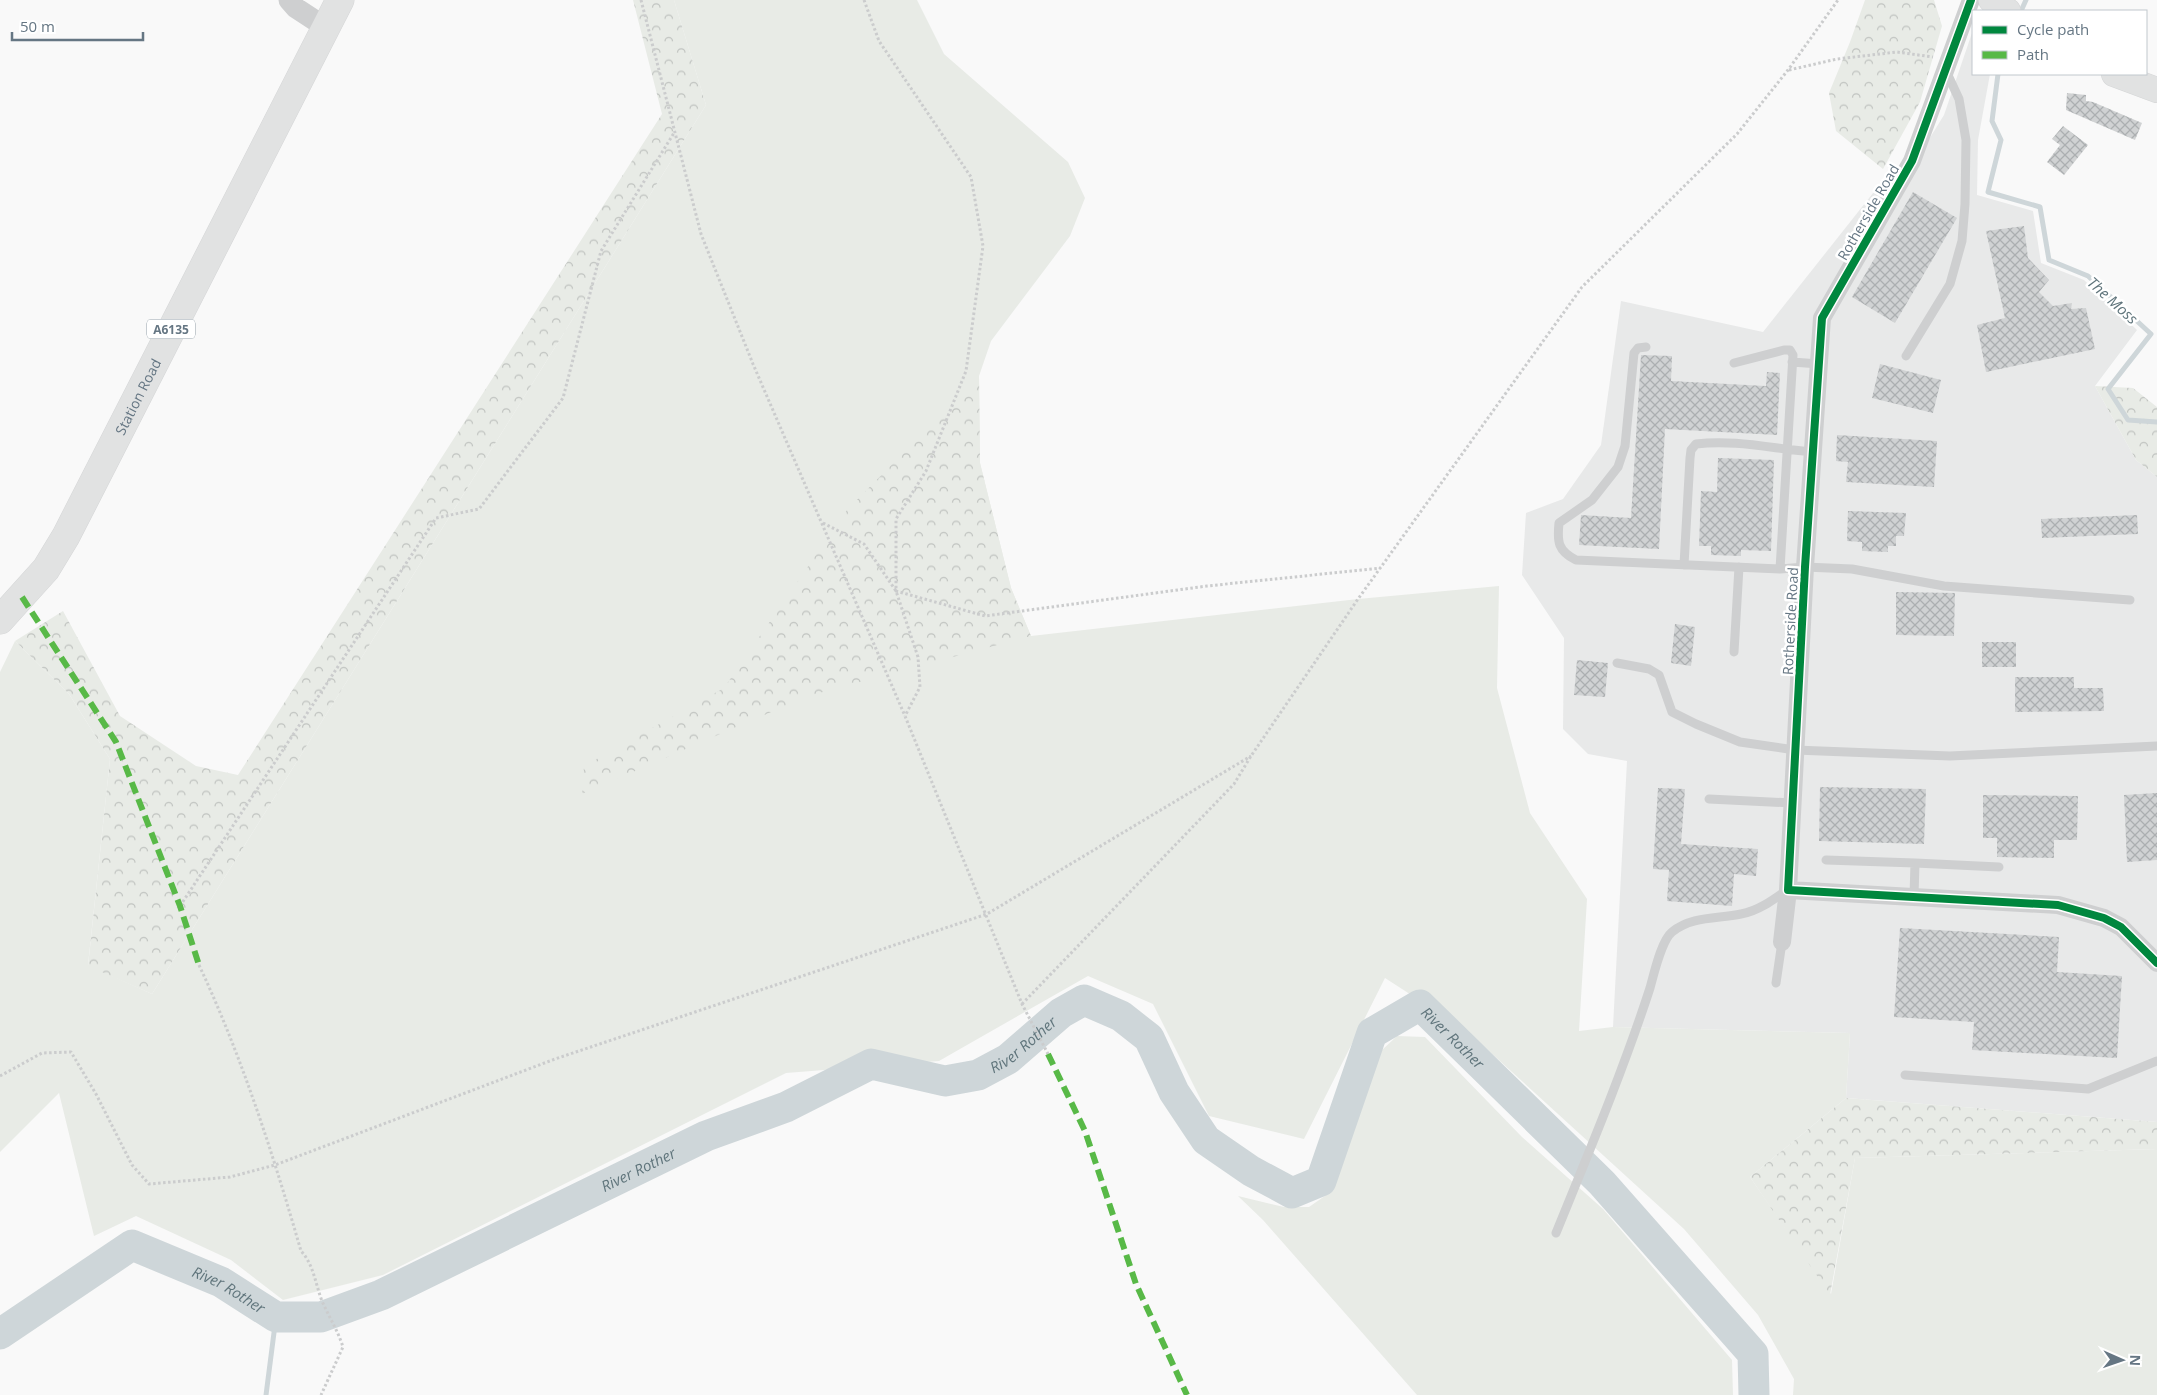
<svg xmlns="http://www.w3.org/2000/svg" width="2157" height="1395" viewBox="0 0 2157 1395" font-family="'Open Sans',sans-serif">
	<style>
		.built { fill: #e8e9e9 }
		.grass { fill: #e8ebe6 }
		.forest { fill: url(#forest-crowns) }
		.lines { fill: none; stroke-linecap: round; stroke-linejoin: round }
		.stream { stroke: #ced6d9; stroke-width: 5 }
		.river { stroke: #ced6d9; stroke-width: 31 }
		.building { fill: url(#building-cross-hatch) }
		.secondary-casing { stroke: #d5d6d7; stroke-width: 26 }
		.primary-casing { stroke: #d5d6d7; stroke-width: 29 }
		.path { stroke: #cbcccd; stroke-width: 3; stroke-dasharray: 2.5 2.5; stroke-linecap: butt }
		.service { stroke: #cecfd0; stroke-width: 9 }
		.minor { stroke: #cecfd0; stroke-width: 18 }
		.tertiary { stroke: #cecfd0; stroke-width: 21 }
		.secondary { stroke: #e1e2e2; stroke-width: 25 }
		.primary { stroke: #e1e2e2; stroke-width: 28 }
		.quiet { stroke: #58b947; stroke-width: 6; stroke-dasharray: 12 6; stroke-linecap: butt }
		.cycleway-casing { stroke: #fff; stroke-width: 11 }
		.cycleway { stroke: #00873e; stroke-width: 8 }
		.labels { text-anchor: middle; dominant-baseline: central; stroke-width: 5; stroke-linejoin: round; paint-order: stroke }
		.shield { fill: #fff; stroke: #939fa8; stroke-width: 1 }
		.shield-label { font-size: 12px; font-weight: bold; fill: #657683 }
		.street-label { font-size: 14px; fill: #657683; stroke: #fff }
		.water-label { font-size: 15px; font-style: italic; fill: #60757c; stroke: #fff }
	</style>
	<defs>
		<pattern id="forest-crowns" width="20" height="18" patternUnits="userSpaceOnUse" patternTransform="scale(1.25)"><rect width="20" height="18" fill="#e8ebe6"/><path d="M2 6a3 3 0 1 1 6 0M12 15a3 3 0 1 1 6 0" fill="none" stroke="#c0c3c0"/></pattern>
		<pattern id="building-cross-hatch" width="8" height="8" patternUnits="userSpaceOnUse" patternTransform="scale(1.25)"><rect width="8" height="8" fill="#d0d2d3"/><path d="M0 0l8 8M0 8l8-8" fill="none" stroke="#acafb1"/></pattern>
	</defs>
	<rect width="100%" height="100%" fill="#f9f9f9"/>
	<path class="built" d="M1973,30V74H1990L1978,140L1977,195L2033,211L2041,263L2084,280L2137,330L2095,386L2136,460L2157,477V1122L1846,1098L1850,1033L1613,1027L1627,761L1588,754L1563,729L1564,638L1522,575L1526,513L1563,499L1601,445L1621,301L1763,332L1877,188L1910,170L1944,115Z"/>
	<path class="grass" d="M674,0H917L944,54L1068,162L1085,198L1070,236L991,341L979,376L980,463L1011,588L1031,636L1358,599L1499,586L1497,688L1530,813L1587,899L1579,1031L1613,1027L1850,1033L1846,1098L1750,1177L1831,1294L1855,1158L2157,1149V1395H1793L1794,1379L1758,1315L1684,1229L1467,1031L1385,978L1304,1139L1209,1116L1153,1004L1088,976L939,1061L786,1073L383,1275L283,1300L231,1260L136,1216L94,1236L59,1093L0,1152V672L15,641L69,694L110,759L88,965L152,994L706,105Z
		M1397,1036L1425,1037L1522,1137L1603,1209L1732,1360L1733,1395H1417L1263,1220L1238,1196L1284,1207H1309L1332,1191L1381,1051Z"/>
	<path class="forest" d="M633,0H674L706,105L152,994L88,966L110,759L69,694L15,641L63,611L120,716L196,766L238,775L662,114Z
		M1865,0H1934L1942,26L1920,102L1883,169L1836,131L1829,93L1850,42Z
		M979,376L980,463L1011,588L1031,636L808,696L582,794L584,766L724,688L847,510Z
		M2095,386L2133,388L2157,407V477L2136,460Z
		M1846,1098L2157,1122V1149L1855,1158L1830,1295L1750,1177Z"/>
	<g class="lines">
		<path class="stream" d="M2021,11L2026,0
			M1998,74L1992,121L2001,140L1988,192L2040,207L2049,260L2088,276L2151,334L2108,389L2128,420L2157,422
			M266,1395L276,1317"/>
		<path class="river" id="s1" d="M0,1334L132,1245L221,1282L276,1317H321L381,1295L706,1136L786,1107L871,1064L945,1081L978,1075L1008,1059L1061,1013L1084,1000L1121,1016L1149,1038L1174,1092L1206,1140L1251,1171L1292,1193L1321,1181L1372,1033L1420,1005L1602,1183L1753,1354L1754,1395"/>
	</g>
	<path class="building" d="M2067,93L2086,95V101L2093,102L2142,123L2135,140L2066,110Z
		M2063,126L2088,145L2064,175L2047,162L2060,145L2052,139Z
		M1913,192L1957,218L1895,323L1852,297Z
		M2024,226L2028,258L2049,280L2039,292L2053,306L2072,303L2071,309L2086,308L2095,349L1986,372L1977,325L2005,318L1986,231Z
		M1641,355L1672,356L1671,381L1766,386L1767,372L1780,373L1777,435L1665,429L1659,549L1579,545L1581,515L1631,518Z
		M1880,364L1941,380L1933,413L1872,398Z
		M1837,435L1937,441L1934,487L1846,482L1848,462L1836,461Z
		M1718,458L1774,460L1771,551L1741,550V556L1711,555V546H1699L1701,491L1717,492Z
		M1848,511L1906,513L1904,536H1896V546H1888V552L1862,551V542L1847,541Z
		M2137,515L2138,534L2042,538L2041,519Z
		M1896,592L1955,593L1954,636L1896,635Z
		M1675,624L1695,627L1691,666L1671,663Z
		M1982,642H2016V667H1982Z
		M1577,660L1608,663L1605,697L1574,695Z
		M2015,677H2074V688H2103L2104,711L2015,712Z
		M1820,787L1926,789L1924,844L1819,841Z
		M1658,788L1685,789L1681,844L1758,849L1756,876L1734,874L1732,906L1667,901L1669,870L1653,869Z
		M2157,793V860L2127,862L2124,795Z
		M1983,795L2078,796L2077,840H2054V858L1997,857V838H1983Z
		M1900,928L2059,937L2057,972L2122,976L2117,1058L1972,1050L1974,1022L1894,1017Z"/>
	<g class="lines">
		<g class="secondary-casing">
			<path id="secondary" d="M1991,0L2008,11
				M2114,74L2157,90"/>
		</g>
		<g class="primary-casing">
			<g id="primary">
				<path id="s2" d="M0,620L46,569L66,536L340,0"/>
			</g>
		</g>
		<path class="path" d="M641,0L701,234L753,364L905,716L1022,1004L1048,1054
			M864,0L879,41L971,177L983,246L966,371L926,471L896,519V591L985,616L1207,586L1381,568
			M1789,70L1837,59L1897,52L1933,57
			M823,523L864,544L896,591L918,657L920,687L905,716
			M180,906L436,518L479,509L563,398L601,251L674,133
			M199,965C242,1057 273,1154 301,1251C314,1265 315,1283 322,1301C329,1317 338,1331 343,1347L321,1395
			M1022,1004L1234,784L1251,756L1358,599L1582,287L1737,134L1788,70L1838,0
			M0,1076L42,1053L71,1052L96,1094L132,1165L149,1184L230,1177L275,1165L555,1059L987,914L1251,756"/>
		<path class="service" d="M1646,347L1638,348L1634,353L1625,446L1618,467L1592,500L1559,523C1557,542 1558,551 1576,560L1780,569L1805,567L1852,569L1944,586L2130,600
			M1906,356L1950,284L1962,241L1965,204L1966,140L1959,99L1946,71
			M1792,362L1819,364
			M1734,363L1784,350H1790L1793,355L1780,569
			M1684,565L1690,458L1691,450L1696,444C1735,439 1774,449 1813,452
			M1734,652L1739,567
			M1617,663L1649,669L1659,675L1672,712L1696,724L1740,742L1795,750L1950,756L2157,746
			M1709,799L1792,803
			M1826,860L1915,863
			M1914,896L1915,863L1999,867
			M1776,983L1782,942
			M1905,1075L2088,1089L2157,1061
			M1556,1233C1589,1152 1623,1071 1650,988C1654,974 1661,941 1672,932C1692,916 1717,919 1741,914C1758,911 1773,900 1787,890"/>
		<path class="minor" d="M1971,0L1912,161L1822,318L1805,567L1788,890L2058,905L2104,918L2121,927L2157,963
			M1782,942L1788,890"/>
		<path class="tertiary" d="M289,0L296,8L325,27"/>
		<use href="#secondary" class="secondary"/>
		<use href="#primary" class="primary"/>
		<path class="quiet" d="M22,597L116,742L180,906L199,965
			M1048,1054L1085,1131L1136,1284L1187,1395"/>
		<g class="cycleway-casing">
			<path id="cycleway" d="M1971,0L1912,161L1822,318L1805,567L1788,890L2058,905L2104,918L2121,927L2157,963"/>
		</g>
		<use href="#cycleway" class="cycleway"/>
	</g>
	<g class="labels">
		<rect class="shield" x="147" y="319.5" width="48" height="19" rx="4"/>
		<g class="shield-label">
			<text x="171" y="329">A6135</text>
		</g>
		<g class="street-label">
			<text transform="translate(1868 212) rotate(-60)">Rotherside Road</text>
			<text stroke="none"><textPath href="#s2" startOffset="264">Station Road</textPath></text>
			<text transform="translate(1790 621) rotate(-87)">Rotherside Road</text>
		</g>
		<g class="water-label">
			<text transform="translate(2113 300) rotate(42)">The Moss</text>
			<text stroke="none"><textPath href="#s1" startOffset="1796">River Rother</textPath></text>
			<text stroke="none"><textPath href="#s1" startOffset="1136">River Rother</textPath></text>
			<text stroke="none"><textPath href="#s1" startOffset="716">River Rother</textPath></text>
			<text stroke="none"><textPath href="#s1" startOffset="266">River Rother</textPath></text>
		</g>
	</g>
	<rect x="1972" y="10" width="175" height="65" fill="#ffffff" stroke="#c1c8cd"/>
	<rect x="1982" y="26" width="25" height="8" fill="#00873e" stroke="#c1c8cd"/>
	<text x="2017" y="35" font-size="15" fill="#657683">Cycle path</text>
	<rect x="1982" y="51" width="25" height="8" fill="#58b947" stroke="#c1c8cd"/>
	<text x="2017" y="60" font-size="15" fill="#657683">Path</text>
	<g transform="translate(2122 1360) rotate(92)" stroke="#ffffff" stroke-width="4" paint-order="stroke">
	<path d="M0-4L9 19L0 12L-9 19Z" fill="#657683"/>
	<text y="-8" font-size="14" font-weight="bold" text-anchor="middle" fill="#657683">N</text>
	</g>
	<path d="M12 32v8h131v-8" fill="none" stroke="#657683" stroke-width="2.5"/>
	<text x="20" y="32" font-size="15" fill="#657683" stroke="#ffffff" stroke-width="4" paint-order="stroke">50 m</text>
</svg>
